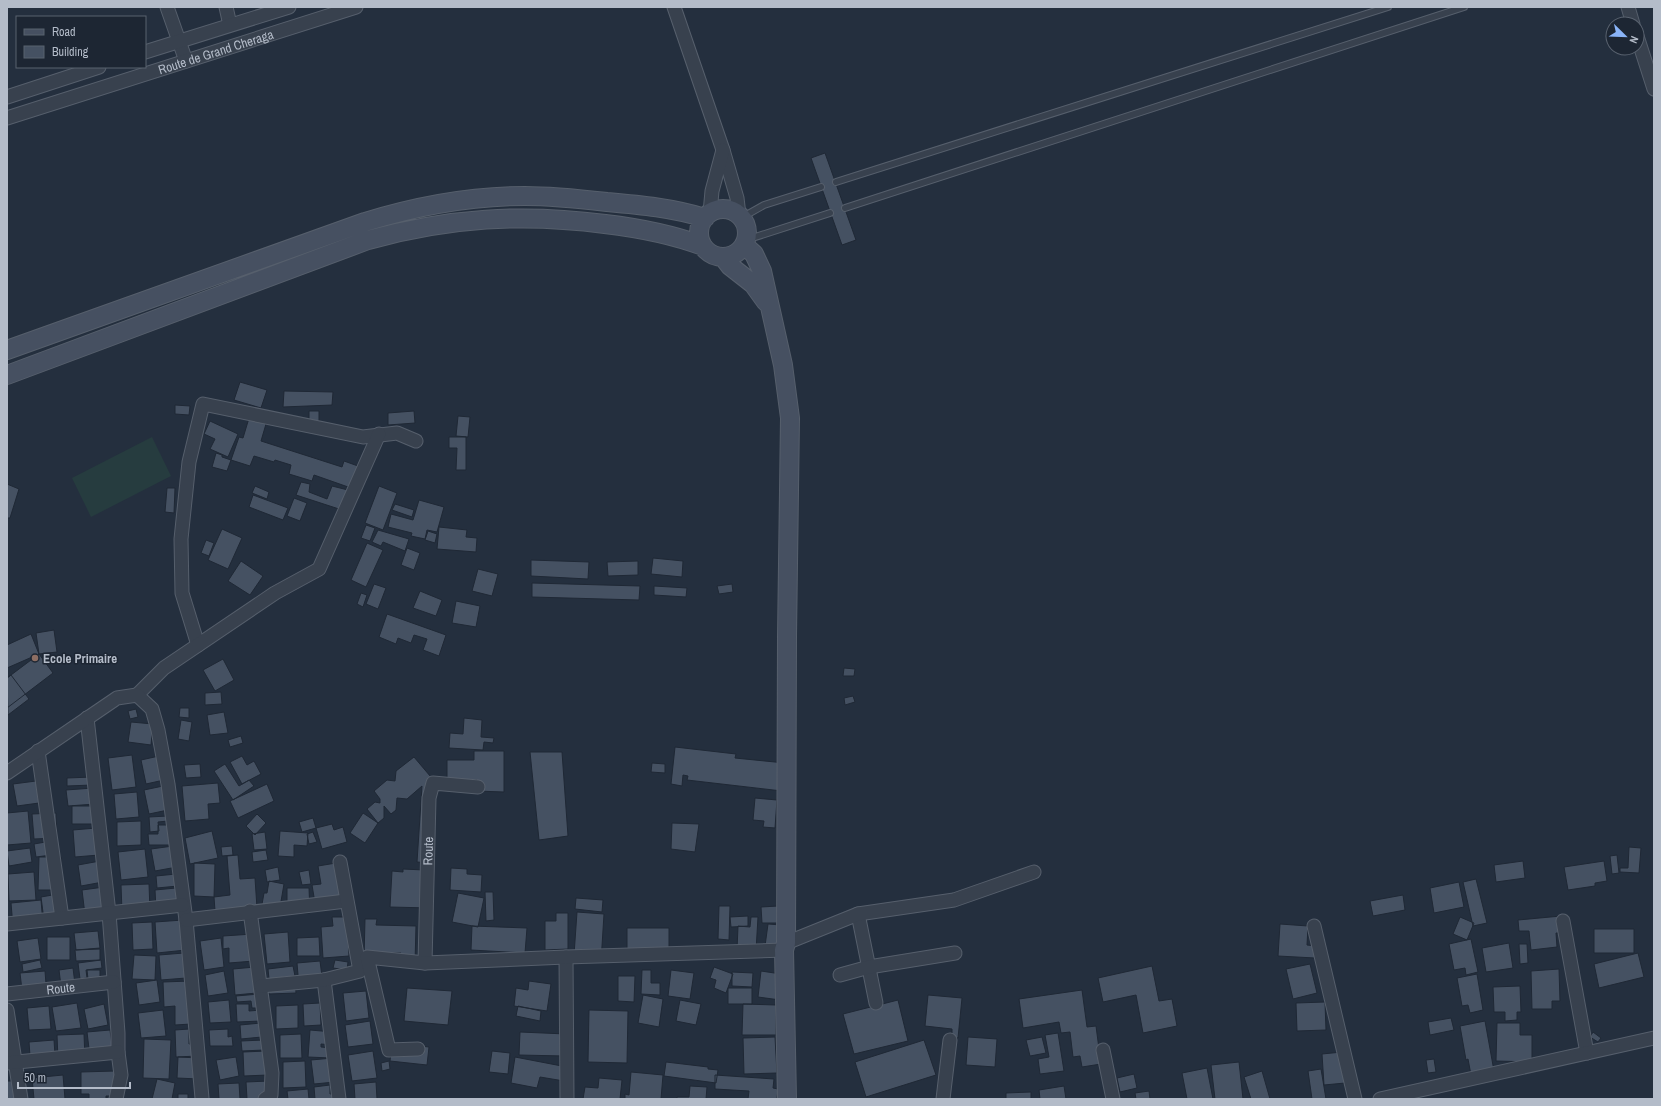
<svg xmlns="http://www.w3.org/2000/svg" width="1661" height="1106" viewBox="0 0 1661 1106" font-family="'Archivo Narrow',sans-serif">
	<style>
		.garden { fill: #263c3f }
		.building { fill: #455162; stroke: #1f2835 }
		.lines { fill: none; stroke-linecap: round; stroke-linejoin: round }
		.lane-casing { stroke: #565f6c; stroke-width: 8 }
		.street-casing { stroke: #565f6c; stroke-width: 15 }
		.secondary-casing { stroke: #565f6c; stroke-width: 20 }
		.lane { stroke: #38414e; stroke-width: 6 }
		.street { stroke: #38414e; stroke-width: 13 }
		.secondary { stroke: #465061; stroke-width: 18 }
		.education-dot { fill: #8d6e63; stroke: #1d2633; stroke-width: 1.5 }
		.labels { text-anchor: middle; dominant-baseline: central; stroke-width: 3; stroke-linejoin: round; paint-order: stroke }
		.street-label { font-size: 13px; fill: #b4bcc9; stroke: #1d2633 }
		.poi-label { font-size: 13px; font-weight: bold; fill: #b4bcc9; stroke: #1d2633; text-anchor: start }
	</style>
	<rect width="100%" height="100%" fill="#242f3e"/>
	<path class="garden" d="M152,437L171,476L91,517L72,478Z"/>
	<path class="building" d="M825,153L856,240L842,245L811,158Z
		M240,382L267,390L261,408L234,400Z
		M284,391L333,392L332,405L283,407Z
		M175,405L190,406L189,415L175,414Z
		M309,411H319V421L309,420Z
		M414,411L415,423L388,425V413Z
		M458,416L470,417L468,437L456,436Z
		M249,418L266,424L261,441L342,467L344,461L358,466L351,488L314,475L312,481L289,474L291,465L275,460L274,462L254,456L250,466L231,460L239,437L243,438Z
		M210,421L238,434L228,457L210,449L215,439L204,434Z
		M449,437H466V470H456L457,448H449Z
		M216,453L222,455V457L231,460L227,471L212,467Z
		M301,482L310,484L309,492L327,499L332,486L348,490L339,509L296,495Z
		M7,484L19,489L10,518H7Z
		M255,486L269,492L267,499L252,493Z
		M379,486L397,493L383,530L365,523Z
		M167,488H175L174,513L165,512Z
		M253,495L288,508L283,520L249,507Z
		M294,498L307,503L300,521L287,516Z
		M419,500L444,507L437,532L427,530L425,539L411,536L412,533L388,527L391,514L413,520Z
		M395,504L414,510L412,517L392,510Z
		M366,525L375,528L370,541L361,538Z
		M439,527L467,530L466,537L477,538L476,552L437,549Z
		M222,529L242,538L228,569L208,560Z
		M378,530L409,539L405,551L383,542L381,546L372,542Z
		M428,531L437,534L435,543L425,540Z
		M206,540L214,543L209,556L201,553Z
		M367,543L383,550L366,587L351,580Z
		M407,548L420,553L414,570L401,565Z
		M653,558L683,561L682,577L651,574Z
		M531,560L589,562L588,579L531,576Z
		M241,561L263,576L250,595L228,581Z
		M638,561V575L608,576L607,562Z
		M478,569L498,574L492,596L472,591Z
		M532,583L640,586L639,600L532,597Z
		M374,584L386,588L378,609L366,604Z
		M732,584L733,592L719,594L717,586Z
		M654,586L687,588L686,597L654,595Z
		M420,591L442,600L436,616L413,608Z
		M361,593L367,595L363,607L357,604Z
		M456,601L480,606L476,627L452,623Z
		M387,614L446,635L439,656L423,650L427,639L414,635L411,643L398,638L396,644L379,637Z
		M54,630L57,652L39,654L36,633Z
		M31,634L39,654L7,668V645Z
		M39,654L53,673L7,708V678Z
		M223,659L234,680L215,691L203,670Z
		M844,668L855,669L854,676H843Z
		M11,675L29,699L8,715L7,678Z
		M221,692L222,704L205,705V693Z
		M853,696L855,702L845,705L844,698Z
		M180,708H189V718L179,717Z
		M136,709L138,717L130,719L128,711Z
		M224,712L228,733L210,735L207,715Z
		M464,718L482,720L481,737L494,738L493,743L484,742L483,750L449,748L450,733L463,734Z
		M181,720L192,722L189,741L178,739Z
		M131,722L153,724L151,745L128,742Z
		M241,736L243,743L230,747L228,740Z
		M675,747L736,754L735,758L785,763L782,791L687,780L688,776L683,775L682,786L671,784Z
		M474,751H504V792L476,791L477,780L447,779V760H474Z
		M530,752H562L568,836L539,840Z
		M132,755L136,787L112,790L108,758Z
		M159,756L164,780L146,784L141,760Z
		M242,756L247,765L254,761L261,774L242,784L230,762Z
		M414,757L436,783L430,863L417,862L422,786L407,799L397,798L396,810L391,814L384,806V818L378,823L367,809L375,802L380,803V799L374,791L387,780L395,781L396,771Z
		M652,763L665,764V773L651,772Z
		M200,764L201,777L186,778L184,765Z
		M225,764L239,786L249,780L254,786L233,800L214,771Z
		M92,777V785L67,786V778Z
		M36,781L39,803L17,806L13,784Z
		M218,783L220,803L208,804L209,819L185,821L182,786Z
		M267,784L274,801L238,818L230,801Z
		M163,786L168,810L149,814L144,790Z
		M93,788L95,804L68,806L66,790Z
		M137,792L139,817L116,819L114,794Z
		M755,798L777,800L775,828L763,827L764,821L753,820Z
		M72,806H95V824H72Z
		M28,811L31,843L7,845V813Z
		M56,813L57,838L34,839L32,814Z
		M363,813L378,823L365,843L350,833Z
		M257,814L266,823L255,835L246,826Z
		M168,816V821L158,822L159,831L150,832L149,817Z
		M313,818L316,828L302,832L299,822Z
		M141,821V845L117,846V822Z
		M672,823L699,824L695,852L671,849Z
		M332,824L334,830L343,827L347,842L322,849L316,828Z
		M158,825H170V845H149L148,834H158Z
		M96,828L99,855L75,857L73,830Z
		M212,831L218,858L190,864L185,838Z
		M280,831L308,833L307,846L294,845V857L278,856Z
		M265,832L267,849L254,850L252,834Z
		M313,832L317,842L309,844L307,834Z
		M57,840L59,854L36,857L34,844Z
		M173,846L177,867L155,871L151,849Z
		M232,846L233,855L222,856L221,847Z
		M1629,847L1641,848L1639,873L1620,872V868H1628Z
		M30,848L32,862L9,866L7,851Z
		M145,849L148,877L121,880L118,852Z
		M266,850L268,860L253,862L252,852Z
		M238,855L240,879L255,878L257,908L215,911L214,897L230,895L227,856Z
		M1617,855L1619,873L1612,874L1610,856Z
		M39,857H61V890H38Z
		M100,861L103,882L81,886L78,865Z
		M1523,861L1525,878L1496,882L1494,865Z
		M1604,861L1607,881L1595,883V886L1568,890L1564,867Z
		M194,863L215,864L214,897L194,896Z
		M336,863L342,898L315,903L312,885L321,884L318,866Z
		M278,867L280,880L267,882L265,870Z
		M451,868L467,869V874L482,875L481,892L450,890Z
		M403,869L424,870L430,908L390,907L392,871L403,872Z
		M309,870L311,884L302,885L299,872Z
		M34,872L36,900L9,901L8,874Z
		M176,874L178,886L157,888L156,876Z
		M1476,879L1487,923L1473,926L1463,882Z
		M269,881L284,884L279,913L261,910L264,893H267Z
		M1459,882L1464,907L1434,913L1430,888Z
		M149,884L150,911L122,912L121,885Z
		M104,887L108,912L85,915L82,890Z
		M176,888L178,907L156,909L155,890Z
		M287,888H309L310,913H287Z
		M485,892H493L494,920L486,921Z
		M64,893L67,916L44,920L41,897Z
		M458,893L484,898L478,927L452,922Z
		M1403,895L1405,910L1373,916L1370,901Z
		M576,898L603,900L602,912L575,909Z
		M41,900L43,924L13,927L11,903Z
		M719,906H730L729,940L718,939Z
		M778,906L780,923H762L761,907Z
		M577,912L604,914L601,962L574,955Z
		M556,913H568V949L545,950V921H556Z
		M748,916V926L731,927L730,917Z
		M1561,916L1562,933H1556L1557,947L1531,950L1529,931H1519L1518,920Z
		M332,917H347L349,956L323,958L321,927L333,926Z
		M751,917H758L756,951L737,950L738,926L750,927Z
		M1460,917L1474,923L1467,940L1453,934Z
		M365,919H377L376,925L416,926L415,963H400L401,953H390L364,959Z
		M183,920L186,950L157,953L155,922Z
		M152,922L153,949L133,950L132,923Z
		M768,924L781,925L778,948L765,946Z
		M1280,924L1308,926L1307,945L1316,946L1315,958L1278,956Z
		M472,926L527,928L525,953L471,950Z
		M627,928H669V960H627Z
		M1594,929H1634V953H1594Z
		M98,931L100,948L76,950L74,933Z
		M288,932L290,962L267,964L264,934Z
		M253,934L254,961L229,963V948L223,949V936Z
		M47,937H70V960H47Z
		M319,937L320,956H297V938Z
		M38,938L41,959L20,962L17,941Z
		M221,938L224,967L204,970L200,941Z
		M1471,939L1478,972L1466,975L1465,968L1454,970L1449,944Z
		M1509,943L1513,968L1486,972L1482,948Z
		M1519,944H1527L1528,963L1520,964Z
		M100,949V960L76,961L75,950Z
		M184,953L186,978L161,980L159,955Z
		M1638,953L1644,977L1599,988L1594,964Z
		M134,955L156,956L155,980L132,979Z
		M40,960L42,968L23,972L22,964Z
		M101,960L102,968L86,970L87,978L80,979L78,963Z
		M335,960L348,962L347,970L333,968Z
		M320,961L323,984L299,987L297,963Z
		M1310,964L1317,993L1293,999L1286,969Z
		M293,966L295,976L269,979L268,969Z
		M1152,966L1159,1001L1172,999L1177,1026L1143,1033L1136,995L1103,1002L1098,978Z
		M255,967L257,993L235,995L233,969Z
		M714,967L733,974L726,993L714,988L716,980L710,978Z
		M73,968L76,992L62,994L59,970Z
		M1559,969L1560,1001H1552V1009H1532L1531,971Z
		M87,970H100V978L88,979Z
		M642,970H651V983H660V995L641,994Z
		M671,970L694,973L690,999L668,996Z
		M45,971L47,997L23,999L20,973Z
		M224,971L228,993L208,996L205,975Z
		M761,971L781,974L780,1000L758,997Z
		M732,972L753,973L752,987L732,986Z
		M1477,974L1483,1010L1470,1013L1468,1005L1462,1006L1457,978Z
		M618,976H635L634,1002L618,1001Z
		M295,978L296,993L269,994L268,979Z
		M157,980L160,1002L139,1005L136,983Z
		M190,981L191,1024L175,1025V1006L164,1007L163,982Z
		M529,981L551,984L547,1011L514,1006L516,988L528,990Z
		M1520,986L1521,1012H1517V1020L1505,1021V1012H1494L1493,987Z
		M407,988L452,991L448,1025L404,1021Z
		M728,988H752V1004H728Z
		M1082,990L1087,1027L1096,1026L1101,1064L1082,1067L1080,1056L1073,1057L1070,1032L1061,1033L1059,1022L1023,1028L1019,999Z
		M366,991L369,1018L346,1021L343,993Z
		M259,994L260,1008H252L251,1001L237,1002L236,996Z
		M643,995L663,999L659,1027L638,1023Z
		M928,995L962,998L958,1038L952,1037V1029L925,1026Z
		M229,1000L231,1022L210,1023L208,1002Z
		M680,1000L701,1004L696,1025L676,1021Z
		M898,1000L908,1041L854,1054L843,1014Z
		M1325,1002L1326,1030L1297,1031L1296,1003Z
		M77,1003L81,1028L56,1031L52,1007Z
		M320,1003L321,1025L304,1026L303,1004Z
		M104,1004L108,1025L88,1029L84,1009Z
		M236,1004H249V1011L261,1010L262,1021L237,1022Z
		M743,1004L776,1005V1035H742Z
		M298,1005V1028L276,1029V1006Z
		M49,1006L51,1029L29,1030L27,1008Z
		M518,1006L541,1011L540,1021L516,1016Z
		M163,1010L166,1036L141,1038L138,1013Z
		M589,1010L628,1011L627,1063L588,1062Z
		M1451,1018L1454,1030L1430,1035L1428,1022Z
		M370,1021L373,1044L348,1047L345,1025Z
		M1485,1021L1494,1071L1471,1075L1468,1059L1466,1060L1460,1026Z
		M261,1023L262,1037L241,1039L240,1025Z
		M1497,1023H1520V1035H1532V1062L1496,1061Z
		M189,1029V1044H197L198,1056L176,1057L175,1030Z
		M228,1029V1037L232,1036L233,1046H210L209,1030Z
		M110,1030L113,1054L90,1057L87,1032Z
		M310,1030L333,1032L332,1045L321,1044V1047L332,1048L331,1058L308,1057Z
		M520,1032L566,1034L564,1056L519,1055Z
		M1593,1032L1601,1038L1598,1042L1590,1037Z
		M1058,1033L1064,1071L1040,1074L1038,1059L1049,1057L1045,1035Z
		M84,1034L85,1059L58,1060L57,1035Z
		M301,1034L302,1058H280V1035Z
		M775,1037L777,1073L744,1074L743,1038Z
		M968,1037L997,1039L995,1067L966,1065Z
		M1042,1037L1046,1053L1030,1056L1026,1040Z
		M144,1039L171,1040L169,1079L143,1078Z
		M54,1040L55,1055L30,1056L29,1042Z
		M263,1040L264,1050L242,1051L241,1041Z
		M924,1040L936,1075L866,1097L855,1062Z
		M392,1043L429,1047L427,1065L390,1061Z
		M267,1051L268,1075L244,1076L243,1052Z
		M373,1051L377,1078L352,1081L348,1055Z
		M492,1051L510,1053L508,1074L489,1072Z
		M1342,1052L1345,1083L1324,1085L1322,1054Z
		M178,1057L200,1058L199,1079L177,1078Z
		M236,1057L239,1076L220,1080L216,1060Z
		M515,1057L567,1067L564,1081L540,1077L537,1088L511,1083Z
		M333,1058L335,1082L314,1084L311,1060Z
		M1434,1059L1436,1072L1428,1073L1426,1060Z
		M305,1061L306,1087L283,1088V1062Z
		M389,1061L390,1069L382,1071L381,1063Z
		M666,1062L708,1067V1069L718,1070L716,1083L664,1076Z
		M1239,1062L1243,1099H1215L1211,1065Z
		M1207,1068L1213,1099H1187L1182,1073Z
		M1321,1069L1326,1099H1312L1308,1071Z
		M115,1071L116,1096H106V1099H89V1094H81V1072Z
		M1262,1071L1270,1099H1251L1244,1077Z
		M631,1072L663,1075L661,1099H625V1094L629,1095Z
		M1134,1074L1137,1088L1120,1092L1117,1078Z
		M63,1075L65,1099H34L32,1078Z
		M715,1075L774,1079L773,1088L778,1089L777,1099H748L749,1091L715,1089Z
		M599,1078L622,1080L620,1099H583L585,1087L598,1088Z
		M157,1079L175,1083L172,1099H152Z
		M7,1081H19V1099H7Z
		M269,1081L270,1099H247L246,1082Z
		M376,1082L377,1099H355L354,1084Z
		M239,1083L240,1099H219L218,1084Z
		M330,1085V1094L339,1093L340,1099H315L314,1087Z
		M690,1086L707,1087L706,1099H677V1097H689Z
		M1064,1086L1066,1099H1040L1039,1090Z
		M308,1089L309,1099H288L287,1091Z
		M1149,1091L1150,1099H1136L1135,1093Z
		M1031,1092V1099H1006V1093Z
		M178,1094H188V1099H178Z"/>
	<g class="lines">
		<g class="lane-casing">
			<path id="lane" d="M836,182L1388,7
				M845,208L1464,7
				M741,218L764,205L821,187
				M746,240L830,213"/>
		</g>
		<g class="street-casing">
			<g id="street">
				<path d="M167,7L186,61"/>
				<path d="M226,7L230,25"/>
				<path d="M674,7L723,150L737,198L739,215"/>
				<path d="M1628,7L1633,24"/>
				<path d="M1637,36L1654,89"/>
				<path d="M145,52L289,7"/>
				<path d="M7,97L99,67"/>
				<path id="s1" d="M7,118L356,7"/>
				<path d="M710,213L712,191L723,150"/>
				<path d="M198,645L182,593L181,539L189,462L203,404L363,437L397,433L416,441"/>
				<path d="M137,695L164,668L275,593L319,569L379,434"/>
				<path d="M87,718L109,913L118,1033V1052L121,1075L116,1099"/>
				<path d="M38,751L62,918"/>
				<path d="M7,773L117,698L137,695L152,709L158,730L168,784L186,920L202,1098"/>
				<path d="M250,911L272,1073L271,1095L265,1099"/>
				<path d="M858,914L876,1003"/>
				<path d="M186,920L346,901"/>
				<path d="M1563,921L1587,1053"/>
				<path d="M7,924L183,905"/>
				<path d="M1314,926L1355,1099"/>
				<path d="M786,943L858,914L954,900L1034,872"/>
				<path d="M566,957L567,1099"/>
				<path id="s2" d="M425,963L429,798L433,783L478,787"/>
				<path d="M840,975L869,967L955,953"/>
				<path d="M324,980L339,1099"/>
				<path d="M261,986L324,980L360,971L340,862"/>
				<path id="s3" d="M7,994L114,982"/>
				<path d="M7,1010L21,1099"/>
				<path d="M418,1049L389,1050L367,957L425,963L566,957L784,950"/>
				<path d="M1103,1050L1113,1099"/>
				<path d="M7,1063L118,1052"/>
				<path d="M943,1099L950,1040"/>
				<path d="M1380,1099L1654,1038"/>
			</g>
		</g>
		<g class="secondary-casing">
			<path id="secondary" d="M699 233a24 24 0 1 1 48 0a24 24 0 1 1-48 0Z
				M744,245L754,254L762,271L783,365L790,418L787,637L786,943L784,950L787,1099
				M723,257L730,266L753,284L766,302
				M7,350L365,222C417,206 470,196 525,196C553,196 580,199 607,202C641,205 673,208 705,218
				M7,375L368,240C448,218 523,213 605,224C639,228 671,234 703,246"/>
		</g>
		<use href="#lane" class="lane"/>
		<use href="#street" class="street"/>
		<use href="#secondary" class="secondary"/>
	</g>
	<circle class="education-dot" cx="35" cy="658" r="4"/>
	<g class="labels">
		<g class="street-label">
			<text stroke="none"><textPath href="#s1" startOffset="219">Route de Grand Cheraga</textPath></text>
			<text stroke="none"><textPath href="#s2" startOffset="112">Route</textPath></text>
			<text stroke="none"><textPath href="#s3" startOffset="54">Route</textPath></text>
		</g>
		<g class="poi-label">
			<text x="43" y="658">Ecole Primaire</text>
		</g>
	</g>
	<rect width="1661" height="1106" fill="none" stroke="#b4bcc9" stroke-width="16"/>
	<rect x="16" y="16" width="130" height="52" fill="#1d2633" stroke="#59626f"/>
	<rect x="24" y="29" width="20" height="6" fill="#465061" stroke="#59626f"/>
	<text x="52" y="36" font-size="12" fill="#b4bcc9">Road</text>
	<rect x="24" y="46" width="20" height="12" fill="#455162" stroke="#59626f"/>
	<text x="52" y="56" font-size="12" fill="#b4bcc9">Building</text>
	<g transform="translate(1625 36) rotate(113)"><circle r="19" fill="#1d2633" stroke="#59626f"/>
	<path d="M0-3L7 15L0 10L-7 15Z" fill="#8ab4f8"/>
	<text y="-6" font-size="11" font-weight="bold" text-anchor="middle" fill="#b4bcc9">N</text>
	</g>
	<path d="M18 1082v6h112v-6" fill="none" stroke="#b4bcc9" stroke-width="2"/>
	<text x="24" y="1082" font-size="12" fill="#b4bcc9" stroke="#1d2633" stroke-width="3" paint-order="stroke">50 m</text>
</svg>
